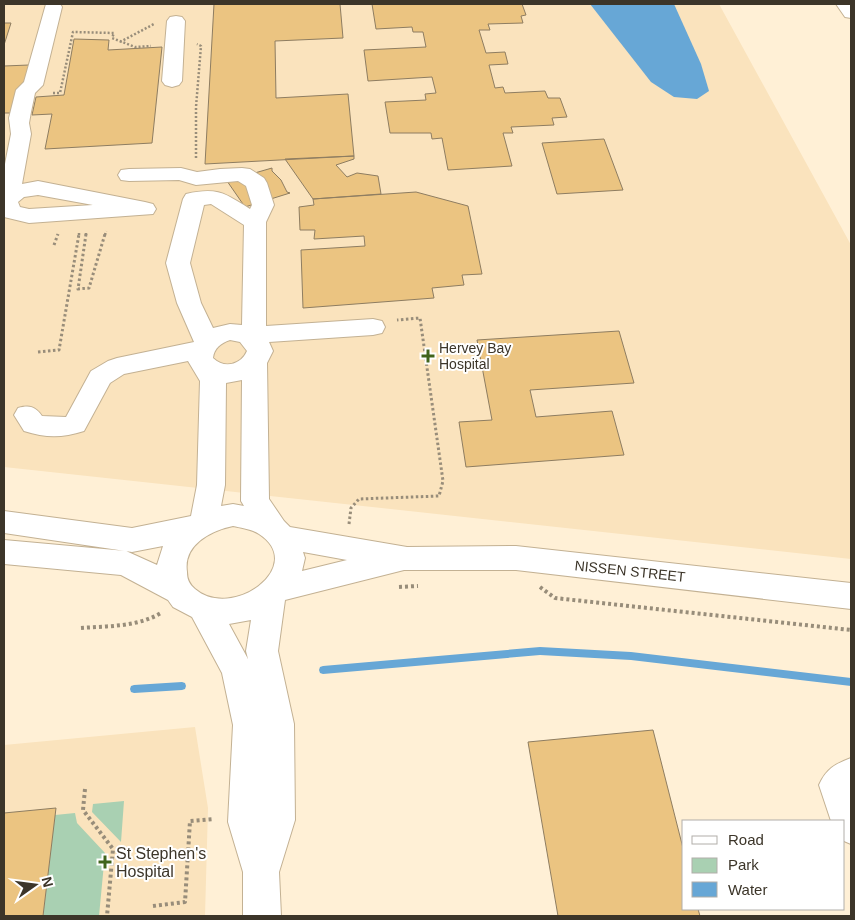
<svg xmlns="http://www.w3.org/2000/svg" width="855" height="920" viewBox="0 0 855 920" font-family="Arial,sans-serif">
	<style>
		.built { fill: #fae3bd }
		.green { fill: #a9d0b2 }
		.water { fill: #67a7d6 }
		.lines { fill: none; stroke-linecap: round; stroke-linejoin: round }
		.stream { fill: #67a7d6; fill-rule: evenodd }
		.building { fill: #ebc481; stroke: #8e7d61 }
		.minor-casing { stroke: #c3b193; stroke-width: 2 }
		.path-far2 { stroke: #988d7a; stroke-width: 2.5; stroke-dasharray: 2 2; stroke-linecap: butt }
		.path-far1 { stroke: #988d7a; stroke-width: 3; stroke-dasharray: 2.5 2.5; stroke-linecap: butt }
		.path { stroke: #988d7a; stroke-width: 4; stroke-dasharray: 3 3; stroke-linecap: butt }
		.minor { fill: #fff; fill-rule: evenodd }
		.poi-dot { fill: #41641c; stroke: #fff; stroke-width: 2 }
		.labels { text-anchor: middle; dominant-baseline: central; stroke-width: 4; stroke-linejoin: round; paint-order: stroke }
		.poi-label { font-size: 14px; fill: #3c3529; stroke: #fff; text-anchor: start }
		.street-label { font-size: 14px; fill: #3c3529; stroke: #fff }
		.near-poi-label { font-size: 16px; fill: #3c3529; stroke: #fff; text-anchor: start }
	</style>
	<rect width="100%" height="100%" fill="#fff0d6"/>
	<path class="built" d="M4,4H719L851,245V559L4,467Z
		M195,727L208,808L205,916H4V745Z"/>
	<path class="green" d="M124,801L121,842L92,812L93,804Z
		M75,813L77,823L105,853L99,916H43L55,815Z"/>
	<path class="water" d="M590,4H674L701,64L709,91L697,99L674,97L651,82Z"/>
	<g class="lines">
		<path class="stream" d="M540,647L631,652L851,678V686L631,660L540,655L323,674L320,673L319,670L320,667L323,666Z
			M182,682L185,683L186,686L185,689L182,690L134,693L131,692L130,689L131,686L134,685Z"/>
	</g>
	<path class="building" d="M214,4H340L343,38L275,41L276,98L348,94L354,156L205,164Z
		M372,4H522L526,15L521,16L523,23L488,24L490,30H479L486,53L505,52L508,64L489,65L495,88L503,87L505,93L545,91L548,98H560L567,117L552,118L554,125L511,127L513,133H503L512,166L448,170L442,138L432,139L431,133H390L385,102L426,100L425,94L436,93L432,77L368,81L364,50L426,47L423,32H413L412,27L376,29Z
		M4,23H11L4,45Z
		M74,39L109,40L108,50L162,47L152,143L45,149L52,114L32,115L36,97L64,95Z
		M29,65L16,113H4V66Z
		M604,139L623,190L557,194L542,143Z
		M354,156V159L336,165L347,177L357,173L378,176L381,194L313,199L285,159Z
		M272,168V171L281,180L287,192L290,193L245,207L227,181Z
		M416,192L468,206L482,274L462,275L464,285L432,288L434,298L303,308L301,250L365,246L364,236L314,239L315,230H300L299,207L314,205L313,199Z
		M619,331L634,383L530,390L536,417L612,411L624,455L466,467L459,422L492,420L477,340Z
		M653,730L684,852V909H698L700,916H558L528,742Z
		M56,808L43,916H4V813Z"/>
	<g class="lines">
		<g class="minor-casing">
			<path id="minor" d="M46,4H60L62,7L43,85L35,93L31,112L29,123L31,134L22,184L38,181L145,202L153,204L156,209L153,214L29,223L4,217V169L11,134L9,118L16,90L24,82ZM38,195L93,205L29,209L20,207L18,202L24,197Z
				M836,4H851V18L845,17Z
				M176,16L182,17L185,21L182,81L179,85L172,87L165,85L162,81L167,21L170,17Z
				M181,168L197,172L220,169L242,168L250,169L264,178L267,183L274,205L266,222V326L373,319L382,321L385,327L382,333L373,335L269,342L273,351L267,363L269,499L284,521L290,527L407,547L516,546L851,583V609L516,570H404L285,600L278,651L294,724L295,820L279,872L281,916H243V872L228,822L233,725L222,673L192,617L173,607L168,600L121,575L4,564V540L126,551L157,565L163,546L132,552L4,533V511L132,528L191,516L197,485L200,381L188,361L124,374L110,383L84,431C62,438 46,438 24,431L14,415L18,408C29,405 35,406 42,416L66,417L91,371L108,361L117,358L194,342L177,303L166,263L183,199L186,194C218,187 224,193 250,209L252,205L246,186L238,181L196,185L179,180L129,181L121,180L118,175L121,170L129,169ZM211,204L244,225L242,325L230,324L213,328L201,303L190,263L204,205ZM230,340L240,342L247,351C241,365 224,369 213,358C214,348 221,343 230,340ZM242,380L241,501L244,506L233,504L221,506L225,485L226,383ZM233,526C241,528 252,529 259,534C308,566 232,621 195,589C189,584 187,579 187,572C183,545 210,531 233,526ZM303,552L347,560L302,571L305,558ZM251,620L246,651L248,659L229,624Z
				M851,758V844L844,841V821H831L819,785C826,769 835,764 851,758Z"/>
		</g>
		<path class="path-far2" d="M120,42L154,24
			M53,93H60L73,32L114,33L112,38L135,47L151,46
			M196,158V107L201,46L197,44
			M79,235V233
			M86,235V232
			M105,235L106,231"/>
		<path class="path-far1" d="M86,234L78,289L89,288L105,234
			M54,245L58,234
			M38,352L59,350L79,234
			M349,524L351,508L359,499L439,496L443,481L420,318L397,320"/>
		<path class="path" d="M399,587L418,586
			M540,587L555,598L851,630
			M81,628C108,626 137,627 161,613
			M85,789L83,810L113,849L107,916
			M153,906L185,902L190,821L214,819"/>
		<use href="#minor" class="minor"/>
	</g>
	<g class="poi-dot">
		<path d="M425.5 348.5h5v5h5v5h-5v5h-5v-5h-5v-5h5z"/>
		<path d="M102.5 854.5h5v5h5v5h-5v5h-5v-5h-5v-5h5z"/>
	</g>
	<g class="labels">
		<g class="poi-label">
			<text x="439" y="348">Hervey Bay<tspan x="439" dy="16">Hospital</tspan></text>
		</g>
		<g class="street-label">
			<text transform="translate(630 571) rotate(6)">NISSEN STREET</text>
		</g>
		<g class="near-poi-label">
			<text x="116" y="853">St Stephen's<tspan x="116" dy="18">Hospital</tspan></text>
		</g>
	</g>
	<rect width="855" height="920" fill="none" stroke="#3c3529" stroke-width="10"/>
	<rect x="682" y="820" width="162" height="90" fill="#ffffff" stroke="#b1aea9"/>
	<rect x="692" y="836" width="25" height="8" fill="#ffffff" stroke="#b1aea9"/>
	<text x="728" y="845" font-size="15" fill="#3c3529">Road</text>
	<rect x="692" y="858" width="25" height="15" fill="#a9d0b2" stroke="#b1aea9"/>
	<text x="728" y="870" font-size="15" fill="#3c3529">Park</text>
	<rect x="692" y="882" width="25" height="15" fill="#67a7d6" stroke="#b1aea9"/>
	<text x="728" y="895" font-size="15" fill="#3c3529">Water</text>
	<g transform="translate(35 885) rotate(76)" stroke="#ffffff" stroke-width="4" paint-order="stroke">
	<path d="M0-4L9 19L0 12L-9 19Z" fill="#3c3529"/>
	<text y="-8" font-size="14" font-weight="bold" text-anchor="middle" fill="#3c3529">N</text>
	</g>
</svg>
